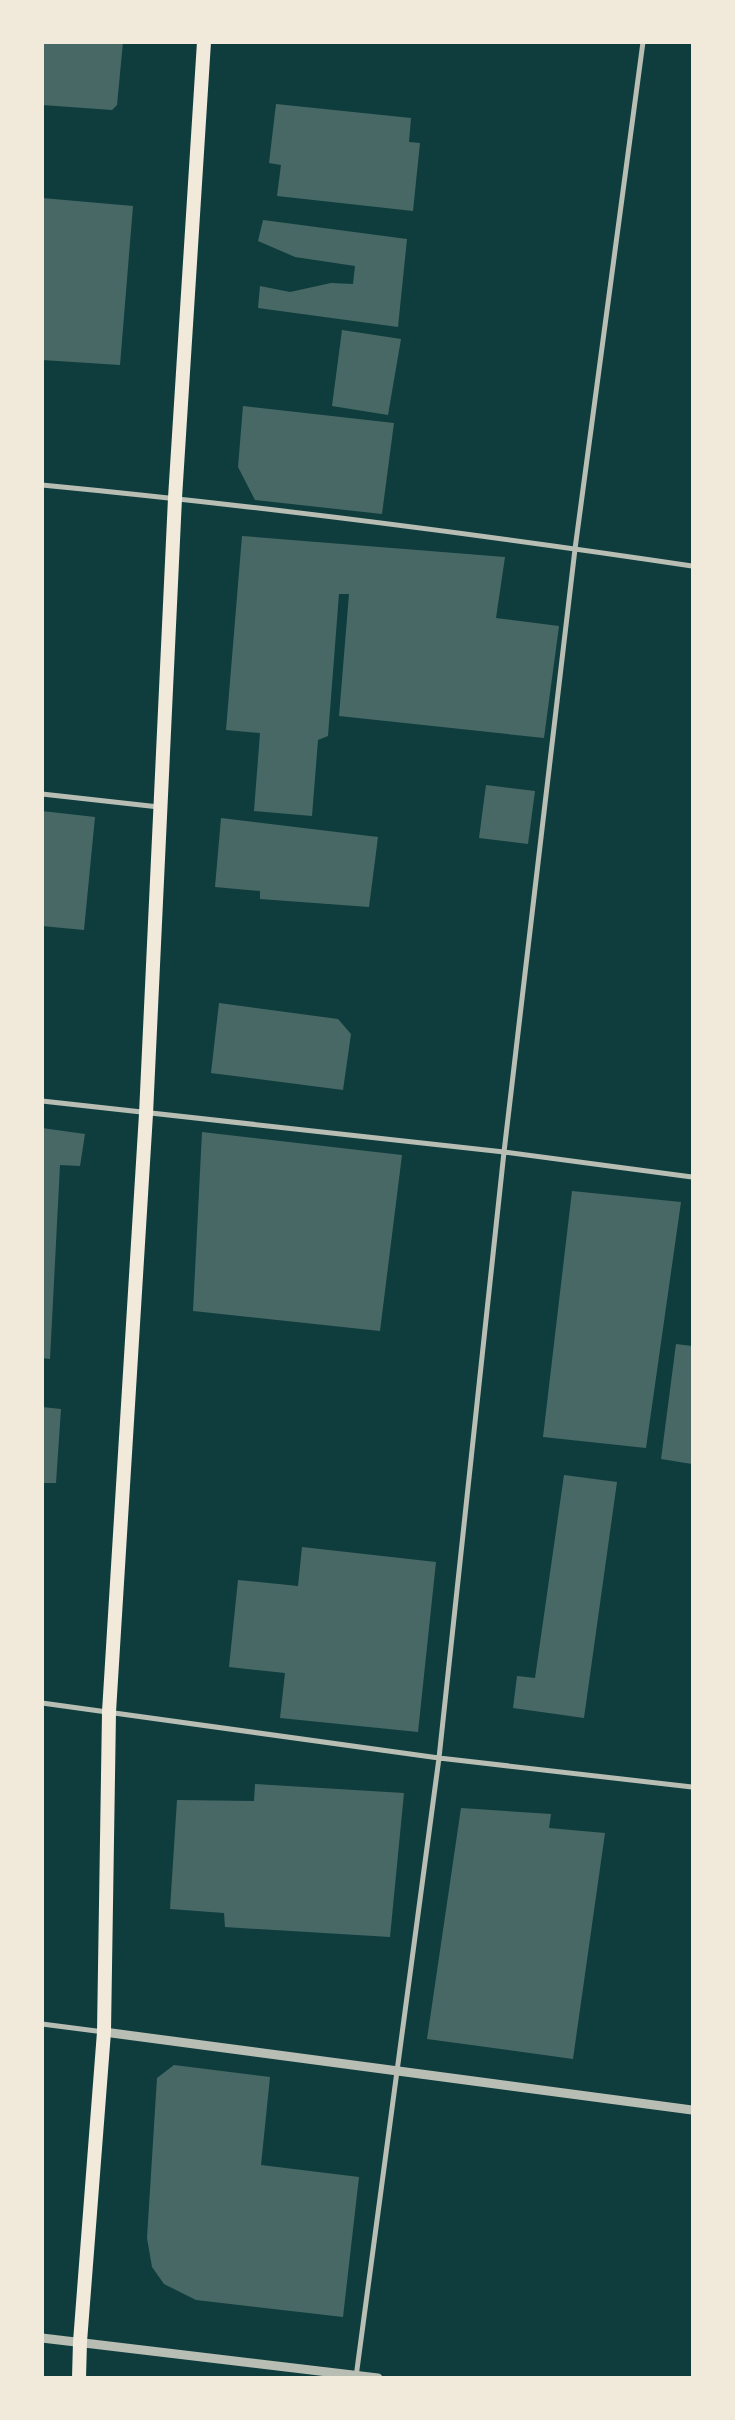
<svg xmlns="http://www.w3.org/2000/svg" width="735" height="2420" viewBox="0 0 735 2420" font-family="'Fira Sans',sans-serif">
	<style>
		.building { fill: #486865 }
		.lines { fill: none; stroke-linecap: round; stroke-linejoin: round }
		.minor { stroke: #b8beb3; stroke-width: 5 }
		.tertiary { stroke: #b8beb3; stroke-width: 9 }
		.trunk { stroke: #f1e9da; stroke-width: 14 }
	</style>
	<rect width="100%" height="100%" fill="#0f3d3e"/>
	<path class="building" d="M42,42H123L117,105L112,110L42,105Z
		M276,104L411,118L409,142L420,143L413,211L277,196L281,165L269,163Z
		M42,198L133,206L120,365L42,360Z
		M263,220L407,239L398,327L258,308L260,286L290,292L331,283L353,284L355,266L295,257L258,241Z
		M342,330L401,339L388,415L332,406Z
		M243,406L394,423L382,514L255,500L238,467Z
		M242,536L505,557L496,618L559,626L544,738L339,716L349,594H339L328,736L318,740L312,816L254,811L260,733L226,730Z
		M486,785L535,791L528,844L479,838Z
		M42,811L95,817L84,930L42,926Z
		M221,818L378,837L369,907L260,899V891L215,887Z
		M219,1003L338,1019L351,1034L343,1090L211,1073Z
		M42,1128L85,1134L80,1166L60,1165L50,1359L42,1358Z
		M202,1132L402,1155L380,1331L193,1311Z
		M572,1191L681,1202L646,1448L543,1437Z
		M676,1344L692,1346V1464L661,1459Z
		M42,1407L61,1409L56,1483H42Z
		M564,1475L617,1482L584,1718L513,1708L517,1676L535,1678Z
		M302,1547L436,1562L418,1732L280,1718L285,1673L229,1667L238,1580L298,1586Z
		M255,1784L404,1793L390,1937L225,1927L224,1913L170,1909L177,1800L254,1801Z
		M461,1808L551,1814L549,1828L605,1833L573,2059L427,2039Z
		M174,2065L270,2077L261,2165L359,2177L343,2317L196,2300L164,2284L152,2267L147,2238L157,2078Z"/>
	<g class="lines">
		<path class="minor" d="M42,485C260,506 477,534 692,566
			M42,794L159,807
			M42,1101L504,1152L692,1177
			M42,1703L439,1758L692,1787
			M42,2024L104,2032
			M356,2377L439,1758L504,1152L575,549L643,42"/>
		<path class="tertiary" d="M104,2032L692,2110
			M42,2338L378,2378"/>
		<path class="trunk" d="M79,2378L80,2342L104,2032L109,1712L146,1114L175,498L204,42"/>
	</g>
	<rect width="735" height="2420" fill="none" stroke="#f1e9da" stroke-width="88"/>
</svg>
